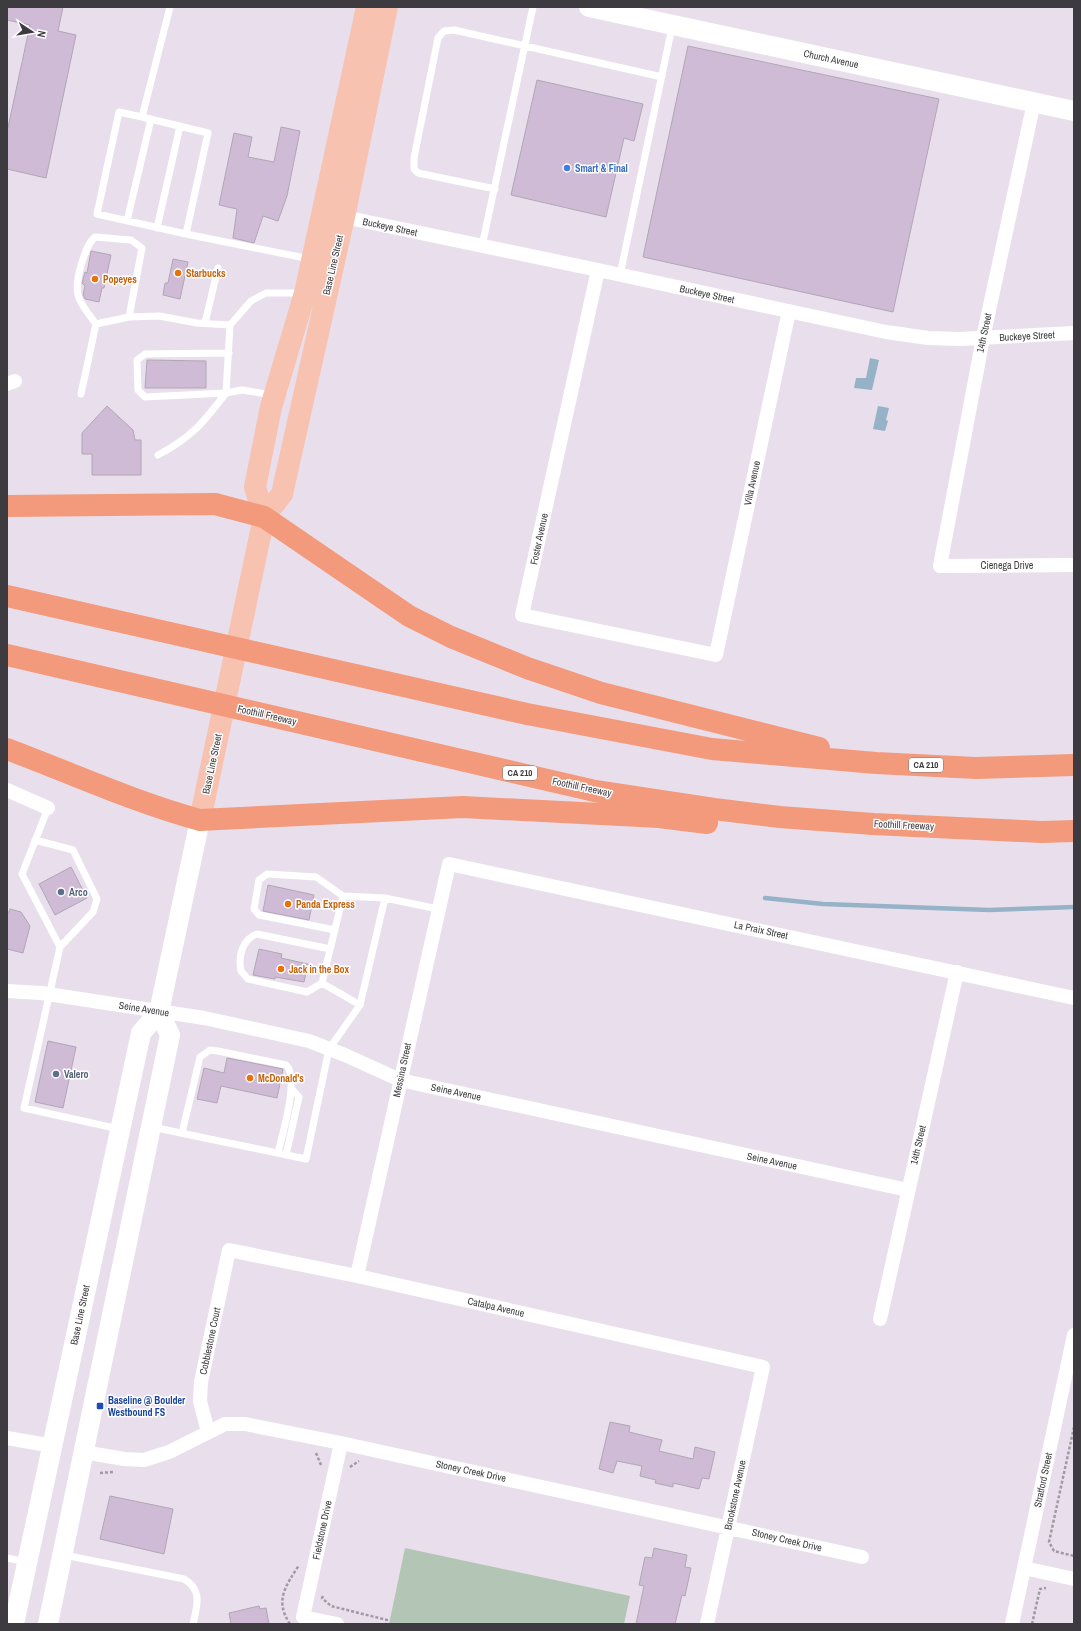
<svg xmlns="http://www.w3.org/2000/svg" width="1081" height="1631" viewBox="0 0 1081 1631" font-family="'Archivo Narrow',sans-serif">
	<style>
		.green { fill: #b3c5b4 }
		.water { fill: #95b2c7 }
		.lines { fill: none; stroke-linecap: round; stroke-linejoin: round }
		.stream { stroke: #95b2c7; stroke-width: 4.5 }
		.building { fill: #cfbbd6; stroke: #b0a7b4 }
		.path { stroke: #a099a2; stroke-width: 2.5; stroke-dasharray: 3 2; stroke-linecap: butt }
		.lane { stroke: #fff; stroke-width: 7 }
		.street { stroke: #fff; stroke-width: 14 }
		.secondary { stroke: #fff; stroke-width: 20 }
		.primary { stroke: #f7c2b0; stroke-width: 22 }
		.highway { stroke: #f29a7b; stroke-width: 22 }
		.shop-dot { fill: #3f7fe0; stroke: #fff; stroke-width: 1.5 }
		.food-dot { fill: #e8710a; stroke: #fff; stroke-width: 1.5 }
		.service-dot { fill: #5c6f8a; stroke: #fff; stroke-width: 1.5 }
		.transit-dot { fill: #1a4fb4; stroke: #fff; stroke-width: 1.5 }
		.labels { text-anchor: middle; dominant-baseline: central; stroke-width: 3; stroke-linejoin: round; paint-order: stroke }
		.shield { fill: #fff; stroke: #787679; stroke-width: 1 }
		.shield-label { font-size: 9px; font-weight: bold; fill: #3e3b40 }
		.street-label { font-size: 10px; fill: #3e3b40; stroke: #fff }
		.shop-label { font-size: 10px; font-weight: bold; fill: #366cbe; stroke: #fff; text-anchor: start }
		.food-label { font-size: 10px; font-weight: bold; fill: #c56008; stroke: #fff; text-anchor: start }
		.service-label { font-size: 10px; font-weight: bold; fill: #4e5e75; stroke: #fff; text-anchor: start }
		.transit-label { font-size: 10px; font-weight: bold; fill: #164399; stroke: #fff; text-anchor: start }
	</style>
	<rect width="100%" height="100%" fill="#e9dfec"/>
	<path class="green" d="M405,1548L630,1596L624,1624H389Z"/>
	<path class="water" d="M870,358L879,360L872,390L854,388L856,378H866Z
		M878,406L889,408L886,420L888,421L885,431L873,429Z"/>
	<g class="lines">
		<path class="stream" d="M765,898L823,904L989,910L1074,907"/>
	</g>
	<path class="building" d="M7,7H63L58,31L76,35L46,178L7,169V132L30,25L7,20Z
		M688,46L939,99L893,312L643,257Z
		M537,80L643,104L634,141L624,138L606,217L511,195Z
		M281,127L300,131L287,196L278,221L263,216L254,243L233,238L237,209L219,205L234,133L252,137L248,157L274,162Z
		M91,251L111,255L104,288H102L99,302L85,299L83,295L85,286L82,283L85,272L87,273Z
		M173,259L188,262L180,299L163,295L165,283H168Z
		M147,360L206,361V388H145Z
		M107,406L133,430L135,440H141V475H92V454H82V433Z
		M71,867L87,898L55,915L39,884Z
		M268,885L314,895L309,920L263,911Z
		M10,909L21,912L30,926L23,953L7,949V912H9Z
		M259,949L282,954L281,958L308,964L304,982L275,977V979L253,975Z
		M48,1041L76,1047L63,1108L35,1102Z
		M227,1058L283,1069L277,1098L221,1086L217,1103L197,1099L204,1068L224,1073Z
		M610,1422L630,1426L629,1432L662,1440L659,1451L693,1459L695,1447L715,1452L709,1479L702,1478L699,1489L673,1483V1487L655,1483L656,1480L640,1476L642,1466L617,1461L613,1473L599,1469Z
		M110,1496L173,1509L164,1554L100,1539Z
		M654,1548L687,1555L685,1567L691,1568L685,1596L682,1595L675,1624H636L644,1586L639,1585L645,1557L652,1558Z
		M259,1606L260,1609L266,1608L269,1624H231L229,1613Z"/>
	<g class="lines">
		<path class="path" d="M1074,1427L1049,1542L1054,1551L1074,1556
			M316,1453L321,1465
			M350,1467L359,1461
			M100,1473L113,1472
			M323,1596L322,1598L331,1606L387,1620L386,1624
			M290,1624C274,1600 286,1586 299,1565
			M1032,1624L1040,1589L1046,1588"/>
		<path class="lane" d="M170,7L142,117L208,133L186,234L310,259
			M142,117L119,112L97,214L186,234
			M495,189L418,173L414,169V158L438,38L444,31L454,30L662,77
			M127,221L151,119
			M157,228L180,126
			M482,246L533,7
			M620,275L672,27
			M205,323L218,268
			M96,324C76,298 73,293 82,262C85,253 88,243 95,237L131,240L142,248L129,317
			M230,325L226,393L242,390L273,395
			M226,393L145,397L138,390L137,360L145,354L229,353
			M81,394L96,324L129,317L159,316L197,323L230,325L251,301L266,293H303
			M158,455C192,437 203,423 226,393
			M48,808L22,874L60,947L24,1108L119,1129
			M35,840L73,850L97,899L93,912L60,947
			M335,930L259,915L254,909L259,880L267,874L316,877L343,896
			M322,983L307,992L248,979L241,971C238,957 242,939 257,934L330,949
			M360,1005L322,983L343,896L385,898
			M152,1127L306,1159L329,1049L360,1005L385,898L438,909
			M182,1133L200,1057L210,1050L218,1051L286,1065C300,1077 282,1135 278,1153
			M286,1155L299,1097L292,1089
			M64,1555L184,1579C203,1590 197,1606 193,1624
			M7,1558L26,1562"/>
		<path class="street" d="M1034,102L983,338L940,566L1074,565
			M344,217L598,270L886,332L928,338L960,339L1074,333
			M598,270L522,615L716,655L789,311
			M7,384L15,381
			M7,790L48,808
			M7,991L41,993L204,1018L309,1041L345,1055L400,1080L908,1190
			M357,1276L449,864L1074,998
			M880,1319L957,972
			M208,1432L200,1401L201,1382L229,1250L357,1276L763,1367L707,1624
			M7,1438L53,1446
			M83,1452L124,1459L144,1460L169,1452L225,1424H245L341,1443L862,1557
			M1024,1568L1074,1579
			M337,1624L303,1617L341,1443
			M1012,1624L1074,1335"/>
		<path class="secondary" d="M589,7L1074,111
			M14,1624L141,1033L159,1012L200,820
			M48,1624L170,1035L159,1012"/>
		<path class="primary" d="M264,517L255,487L271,407L305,293L367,7
			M200,820L264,517L282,494L344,217L387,7"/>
		<path class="highway" d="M7,506L215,504L264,517L409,616L451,637L527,668L601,693L819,748
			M7,596L527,714L712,749L876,763L976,768L1074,765
			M7,655L595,791L714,809L780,817L873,824L1042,832L1074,831
			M7,749C71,773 134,802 200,820L463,807L659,817L707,823"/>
	</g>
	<circle class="shop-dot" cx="567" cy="168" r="4"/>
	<g class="food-dot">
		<circle cx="178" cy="273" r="4"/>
		<circle cx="95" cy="279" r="4"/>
		<circle cx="288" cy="904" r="4"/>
		<circle cx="281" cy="969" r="4"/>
		<circle cx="250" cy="1078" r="4"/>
	</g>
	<g class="service-dot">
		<circle cx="61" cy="892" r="4"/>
		<circle cx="56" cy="1074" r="4"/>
	</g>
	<rect class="transit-dot" x="96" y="1402" width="8" height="8" rx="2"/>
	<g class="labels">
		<g class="shield">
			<rect x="909" y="758" width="34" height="14" rx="3"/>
			<rect x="503" y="766" width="34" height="14" rx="3"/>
		</g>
		<g class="shield-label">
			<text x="926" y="765">CA 210</text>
			<text x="520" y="773">CA 210</text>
		</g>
		<g class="street-label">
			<text transform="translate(831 59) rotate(12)">Church Avenue</text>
			<text transform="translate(390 227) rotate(12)">Buckeye Street</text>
			<text transform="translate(333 265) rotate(-77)">Base Line Street</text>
			<text transform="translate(707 294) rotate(12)">Buckeye Street</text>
			<text transform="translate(984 333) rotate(-78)">14th Street</text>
			<text transform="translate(1027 336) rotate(-3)">Buckeye Street</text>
			<text transform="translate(752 483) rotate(-78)">Villa Avenue</text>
			<text transform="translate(539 539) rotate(-78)">Foster Avenue</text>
			<text x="1007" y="565">Cienega Drive</text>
			<text transform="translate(267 715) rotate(13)">Foothill Freeway</text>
			<text transform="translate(212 764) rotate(-78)">Base Line Street</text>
			<text transform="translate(582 787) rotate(12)">Foothill Freeway</text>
			<text transform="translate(904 825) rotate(3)">Foothill Freeway</text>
			<text transform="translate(761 930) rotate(12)">La Praix Street</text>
			<text transform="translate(144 1009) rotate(9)">Seine Avenue</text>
			<text transform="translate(402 1070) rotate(-78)">Messina Street</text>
			<text transform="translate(456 1092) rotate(12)">Seine Avenue</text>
			<text transform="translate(918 1145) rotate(-77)">14th Street</text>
			<text transform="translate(772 1161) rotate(12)">Seine Avenue</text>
			<text transform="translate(496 1307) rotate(13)">Catalpa Avenue</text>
			<text transform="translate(80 1315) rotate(-78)">Base Line Street</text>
			<text transform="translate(210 1341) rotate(-78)">Cobblestone Court</text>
			<text transform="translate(471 1471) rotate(12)">Stoney Creek Drive</text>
			<text transform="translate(1043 1480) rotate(-78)">Stratford Street</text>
			<text transform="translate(735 1495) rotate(-78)">Brookstone Avenue</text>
			<text transform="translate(322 1530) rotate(-78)">Fieldstone Drive</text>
			<text transform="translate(787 1540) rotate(13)">Stoney Creek Drive</text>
		</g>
		<g class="shop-label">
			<text x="575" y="168">Smart &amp; Final</text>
		</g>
		<g class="food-label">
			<text x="186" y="273">Starbucks</text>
			<text x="103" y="279">Popeyes</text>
			<text x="296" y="904">Panda Express</text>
			<text x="289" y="969">Jack in the Box</text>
			<text x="258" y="1078">McDonald's</text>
		</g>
		<g class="service-label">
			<text x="69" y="892">Arco</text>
			<text x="64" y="1074">Valero</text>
		</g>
		<g class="transit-label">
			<text x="108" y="1400">Baseline @ Boulder<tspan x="108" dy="12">Westbound FS</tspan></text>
		</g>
	</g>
	<rect width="1081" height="1631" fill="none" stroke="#3e3b40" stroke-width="16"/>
	<g transform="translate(32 32) rotate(102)" stroke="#ffffff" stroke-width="3" paint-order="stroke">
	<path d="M0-3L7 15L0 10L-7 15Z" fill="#3e3b40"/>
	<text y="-6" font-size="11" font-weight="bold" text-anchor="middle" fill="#3e3b40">N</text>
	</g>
</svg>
